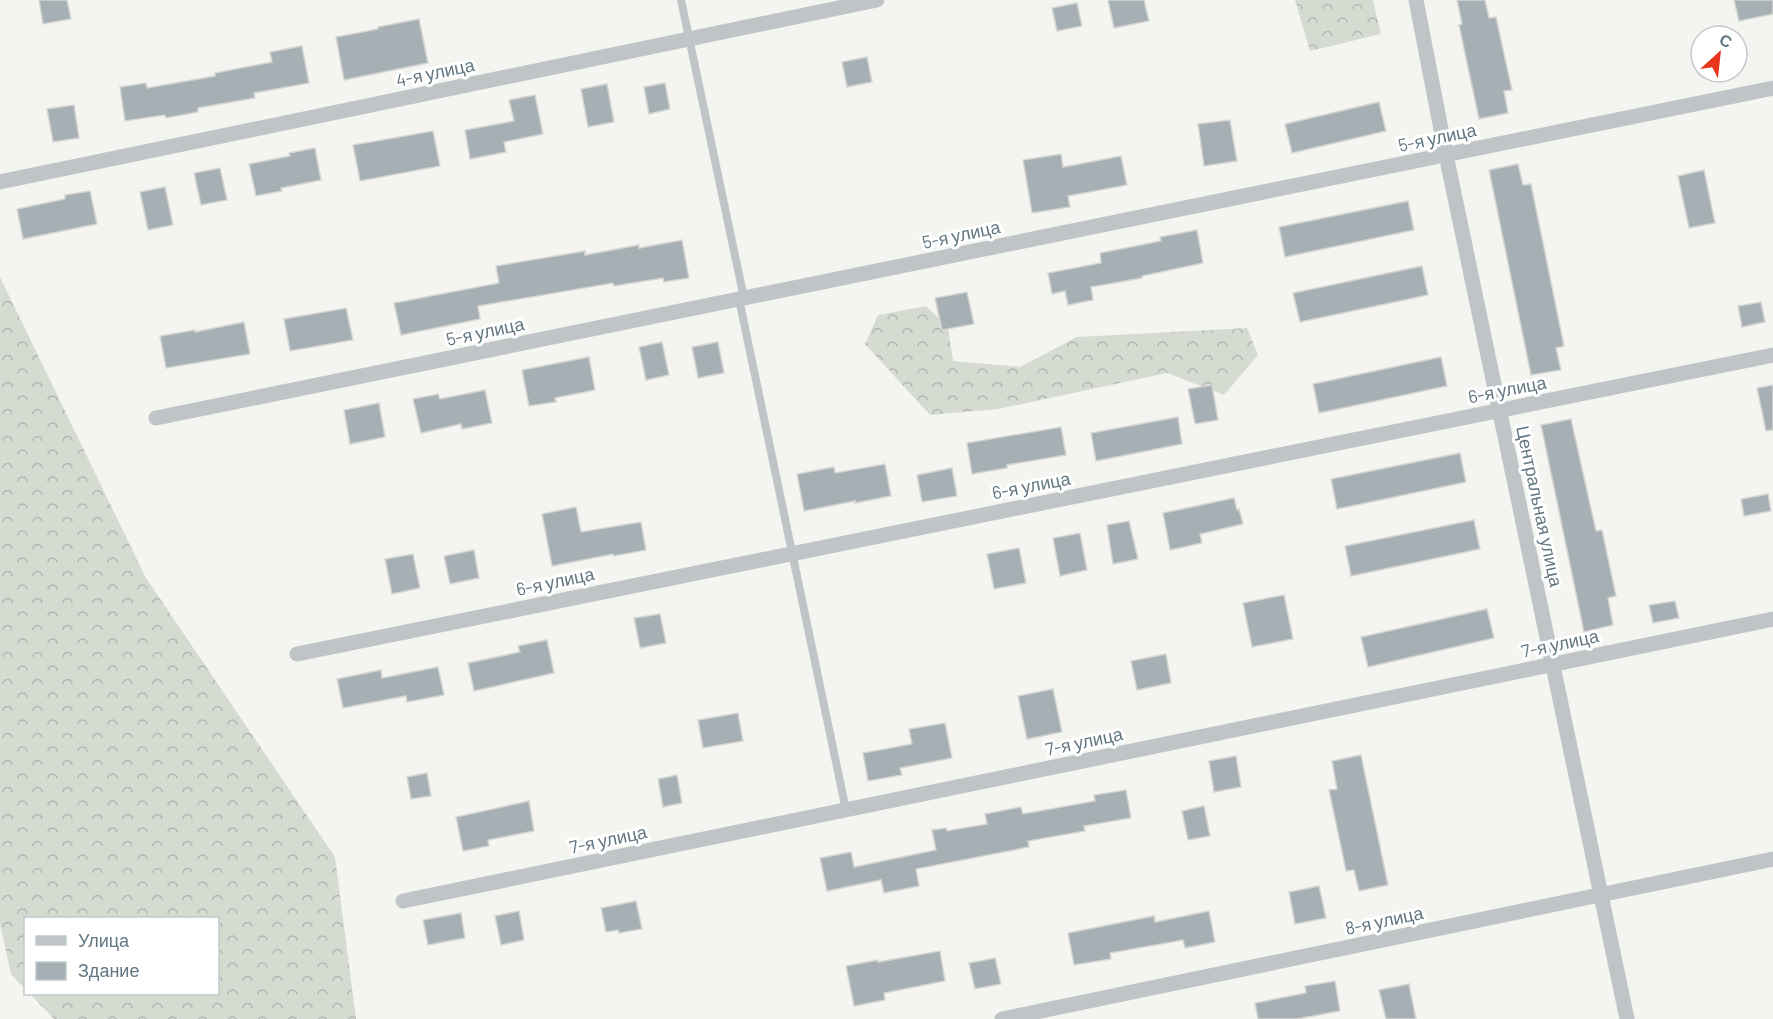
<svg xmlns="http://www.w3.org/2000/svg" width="1773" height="1019" viewBox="0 0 1773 1019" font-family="Barlow,sans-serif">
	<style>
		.forest { fill: url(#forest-crowns) }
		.building { fill: #a6b0b4; stroke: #d5d5d3; stroke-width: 1.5 }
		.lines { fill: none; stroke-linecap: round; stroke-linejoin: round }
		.lane { stroke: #bfc4c6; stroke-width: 8 }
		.street { stroke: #bfc4c6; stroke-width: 15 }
		.labels { text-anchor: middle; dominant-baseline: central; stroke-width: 6; stroke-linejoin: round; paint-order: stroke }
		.street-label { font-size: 18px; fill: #627782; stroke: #fff }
	</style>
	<defs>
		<pattern id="forest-crowns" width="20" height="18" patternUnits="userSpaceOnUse" patternTransform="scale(1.5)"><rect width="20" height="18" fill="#d6dbd1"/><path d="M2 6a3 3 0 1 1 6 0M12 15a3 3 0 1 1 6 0" fill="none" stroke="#b1b6af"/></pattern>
	</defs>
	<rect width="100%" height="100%" fill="#f4f4f0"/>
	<path class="forest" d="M1295,0H1373L1381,34L1310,51Z
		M0,277L146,578L335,857L356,1019H54L30,994H218V918H26L25,989L11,974L0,924Z
		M926,306L948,327L953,361L1020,367L1077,337L1247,328L1258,355L1224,395L1167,373L998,409L930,415L865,344L878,315Z"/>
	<path class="building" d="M39,0H67L71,19L43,24Z
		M1108,0H1144L1149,21L1114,28Z
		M1457,0H1485L1489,18L1496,17L1512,90L1504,91L1508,113L1479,119L1459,25L1462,24Z
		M1734,0H1773V14L1739,21Z
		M1077,3L1082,26L1057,31L1052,8Z
		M419,19L428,63L344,80L336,37L378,29V27Z
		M302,46L309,83L254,93L255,98L198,108V112L166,118L165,115L125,121L120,87L146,83L147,88L215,76V73L272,62L270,52Z
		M867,57L872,82L847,87L842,62Z
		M665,83L670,109L649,114L644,87Z
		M607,84L614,122L588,127L581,89Z
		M535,95L543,134L504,142L506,152L470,159L465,130L514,121L509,100Z
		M1379,102L1386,131L1292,153L1285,124Z
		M74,105L79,138L53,142L47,109Z
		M1230,120L1237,161L1204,166L1198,124Z
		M433,131L440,166L360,181L353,145Z
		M315,148L321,180L281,188L282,191L256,196L249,164L290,156L289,153Z
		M1061,154L1063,167L1121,156L1127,185L1068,196L1070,207L1032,213L1023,160Z
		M1518,164L1523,185L1531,184L1564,346L1556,348L1561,370L1531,375L1489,170Z
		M220,168L227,200L201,205L194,173Z
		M1704,170L1715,223L1689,228L1678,176Z
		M165,187L173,225L148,230L140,192Z
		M90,191L97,224L23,239L17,209L65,199V195Z
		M1408,201L1414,230L1285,257L1279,227Z
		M1197,230L1203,263L1142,276V278L1091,287L1093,300L1068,305L1065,291L1052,294L1048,273L1101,263L1100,253L1161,241L1160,237Z
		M682,240L689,278L664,282L663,278L614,286L613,283L478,306L480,319L401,335L394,303L499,283L496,266L585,251V255L639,245V248Z
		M1422,266L1428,295L1300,322L1293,293Z
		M967,292L974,324L942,330L935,298Z
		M1761,302L1765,322L1742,327L1738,306Z
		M346,308L353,340L290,351L284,319Z
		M244,322L250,354L166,368L160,336L195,330V332Z
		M662,342L669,375L646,380L639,347Z
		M718,342L724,373L698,378L692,347Z
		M589,357L595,390L555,398L556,402L529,406L522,370Z
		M1441,357L1447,386L1319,413L1313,384Z
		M1212,385L1218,420L1195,424L1188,389Z
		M1773,385V430L1766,431L1757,388Z
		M485,390L492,423L462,429L461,424L421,433L413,399L438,394L440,399Z
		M379,403L385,437L350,444L344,410Z
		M1178,417L1182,444L1096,461L1091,433Z
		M1571,419L1596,531L1602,530L1616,596L1608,598L1613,625L1584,632L1541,425Z
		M1061,427L1066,455L1007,465V468L972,474L967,443Z
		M1460,453L1466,482L1337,509L1331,479Z
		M885,464L891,496L855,503V501L804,511L797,474L834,467L835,473Z
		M952,468L957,496L922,502L917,475Z
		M1768,494L1771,511L1744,516L1741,499Z
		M1234,498L1237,510L1239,509L1243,524L1200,534L1202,543L1170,550L1163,513Z
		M576,507L581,532L641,522L646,550L614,556L613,554L552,566L542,514Z
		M1474,520L1480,549L1351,576L1345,546Z
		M1129,521L1138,559L1113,564L1107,525Z
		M1080,533L1087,570L1060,576L1053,538Z
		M1019,548L1026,583L994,589L987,554Z
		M474,550L479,578L450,584L444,556Z
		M413,554L420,588L392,594L385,559Z
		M1284,595L1293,639L1252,647L1243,603Z
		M1675,601L1679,618L1653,623L1649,605Z
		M1487,609L1494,638L1368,667L1361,637Z
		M660,614L666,643L640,648L634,618Z
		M547,640L554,673L474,691L468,663L520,652L518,646Z
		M1166,654L1171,683L1137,690L1131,661Z
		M438,667L444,695L407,702L406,696L343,708L337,679L381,670L382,678Z
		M1053,689L1062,732L1027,739L1018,696Z
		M738,713L743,741L703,748L698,720Z
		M945,723L952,758L900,768L902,775L868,781L863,753L912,744L909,729Z
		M1361,755L1388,885L1359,891L1354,870L1346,871L1329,790L1337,789L1332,761Z
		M1236,756L1241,787L1214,792L1209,761Z
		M427,773L431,796L411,799L407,777Z
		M677,775L682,803L663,807L658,779Z
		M1126,790L1131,818L1084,826L1085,831L1028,841L1029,847L916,869L919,886L884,893L881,880L827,891L820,858L851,852L854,867L936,850L932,830L946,828L947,831L987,824L985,814L1021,807L1023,814L1095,801L1094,795Z
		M529,801L534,831L488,840L489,846L463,851L456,817Z
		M1204,806L1210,836L1188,840L1182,811Z
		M1319,886L1326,918L1295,924L1289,892Z
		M636,901L642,929L619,933L618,930L606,932L601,908Z
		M519,911L524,940L501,945L495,916Z
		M1209,911L1215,942L1185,948L1183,940L1110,953L1111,959L1074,965L1068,933L1154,916L1155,922Z
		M461,913L465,938L428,945L423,920Z
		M940,951L945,981L884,993L885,1000L854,1006L846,966L878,960V962Z
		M995,958L1001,984L975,989L969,963Z
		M1335,981L1340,1011L1297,1019H1258L1255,1003L1306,993L1305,986Z
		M1409,984L1416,1019H1386L1379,990Z"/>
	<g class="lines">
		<path class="lane" d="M681,0L744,298
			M739,299L846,810"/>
		<path class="street" d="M1416,0L1446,155L1627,1019
			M0,182L877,0
			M156,418L1773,88
			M297,654L1773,355
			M403,901L1773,619
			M1002,1019L1773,859"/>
	</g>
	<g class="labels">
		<g class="street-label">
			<text transform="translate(435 72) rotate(-12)">4-я улица</text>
			<text transform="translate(1437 137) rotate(-12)">5-я улица</text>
			<text transform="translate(961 234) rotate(-12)">5-я улица</text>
			<text transform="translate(485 331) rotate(-12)">5-я улица</text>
			<text transform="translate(1507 389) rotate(-11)">6-я улица</text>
			<text transform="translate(1031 485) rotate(-11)">6-я улица</text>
			<text transform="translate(1540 506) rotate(78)">Центральная улица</text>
			<text transform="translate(555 581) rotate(-12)">6-я улица</text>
			<text transform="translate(1560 643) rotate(-12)">7-я улица</text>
			<text transform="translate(1084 741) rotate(-12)">7-я улица</text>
			<text transform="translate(608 839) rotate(-12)">7-я улица</text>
			<text transform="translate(1384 920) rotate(-12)">8-я улица</text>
		</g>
	</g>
	<rect x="24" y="917" width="195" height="78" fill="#ffffff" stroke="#c0c9cd" stroke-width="1.5"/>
	<rect x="36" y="936" width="30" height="9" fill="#bfc4c6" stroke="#c0c9cd" stroke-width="1.5"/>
	<text x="78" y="947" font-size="18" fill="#627782">Улица</text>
	<rect x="36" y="962" width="30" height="18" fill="#a6b0b4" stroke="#c0c9cd" stroke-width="1.5"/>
	<text x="78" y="977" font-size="18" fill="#627782">Здание</text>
	<g transform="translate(1719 54) rotate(27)"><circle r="28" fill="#ffffff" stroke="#c0c9cd" stroke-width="1.5"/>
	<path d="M0-4.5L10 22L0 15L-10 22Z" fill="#e8361d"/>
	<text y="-9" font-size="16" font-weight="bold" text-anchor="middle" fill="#627782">С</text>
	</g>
</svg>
